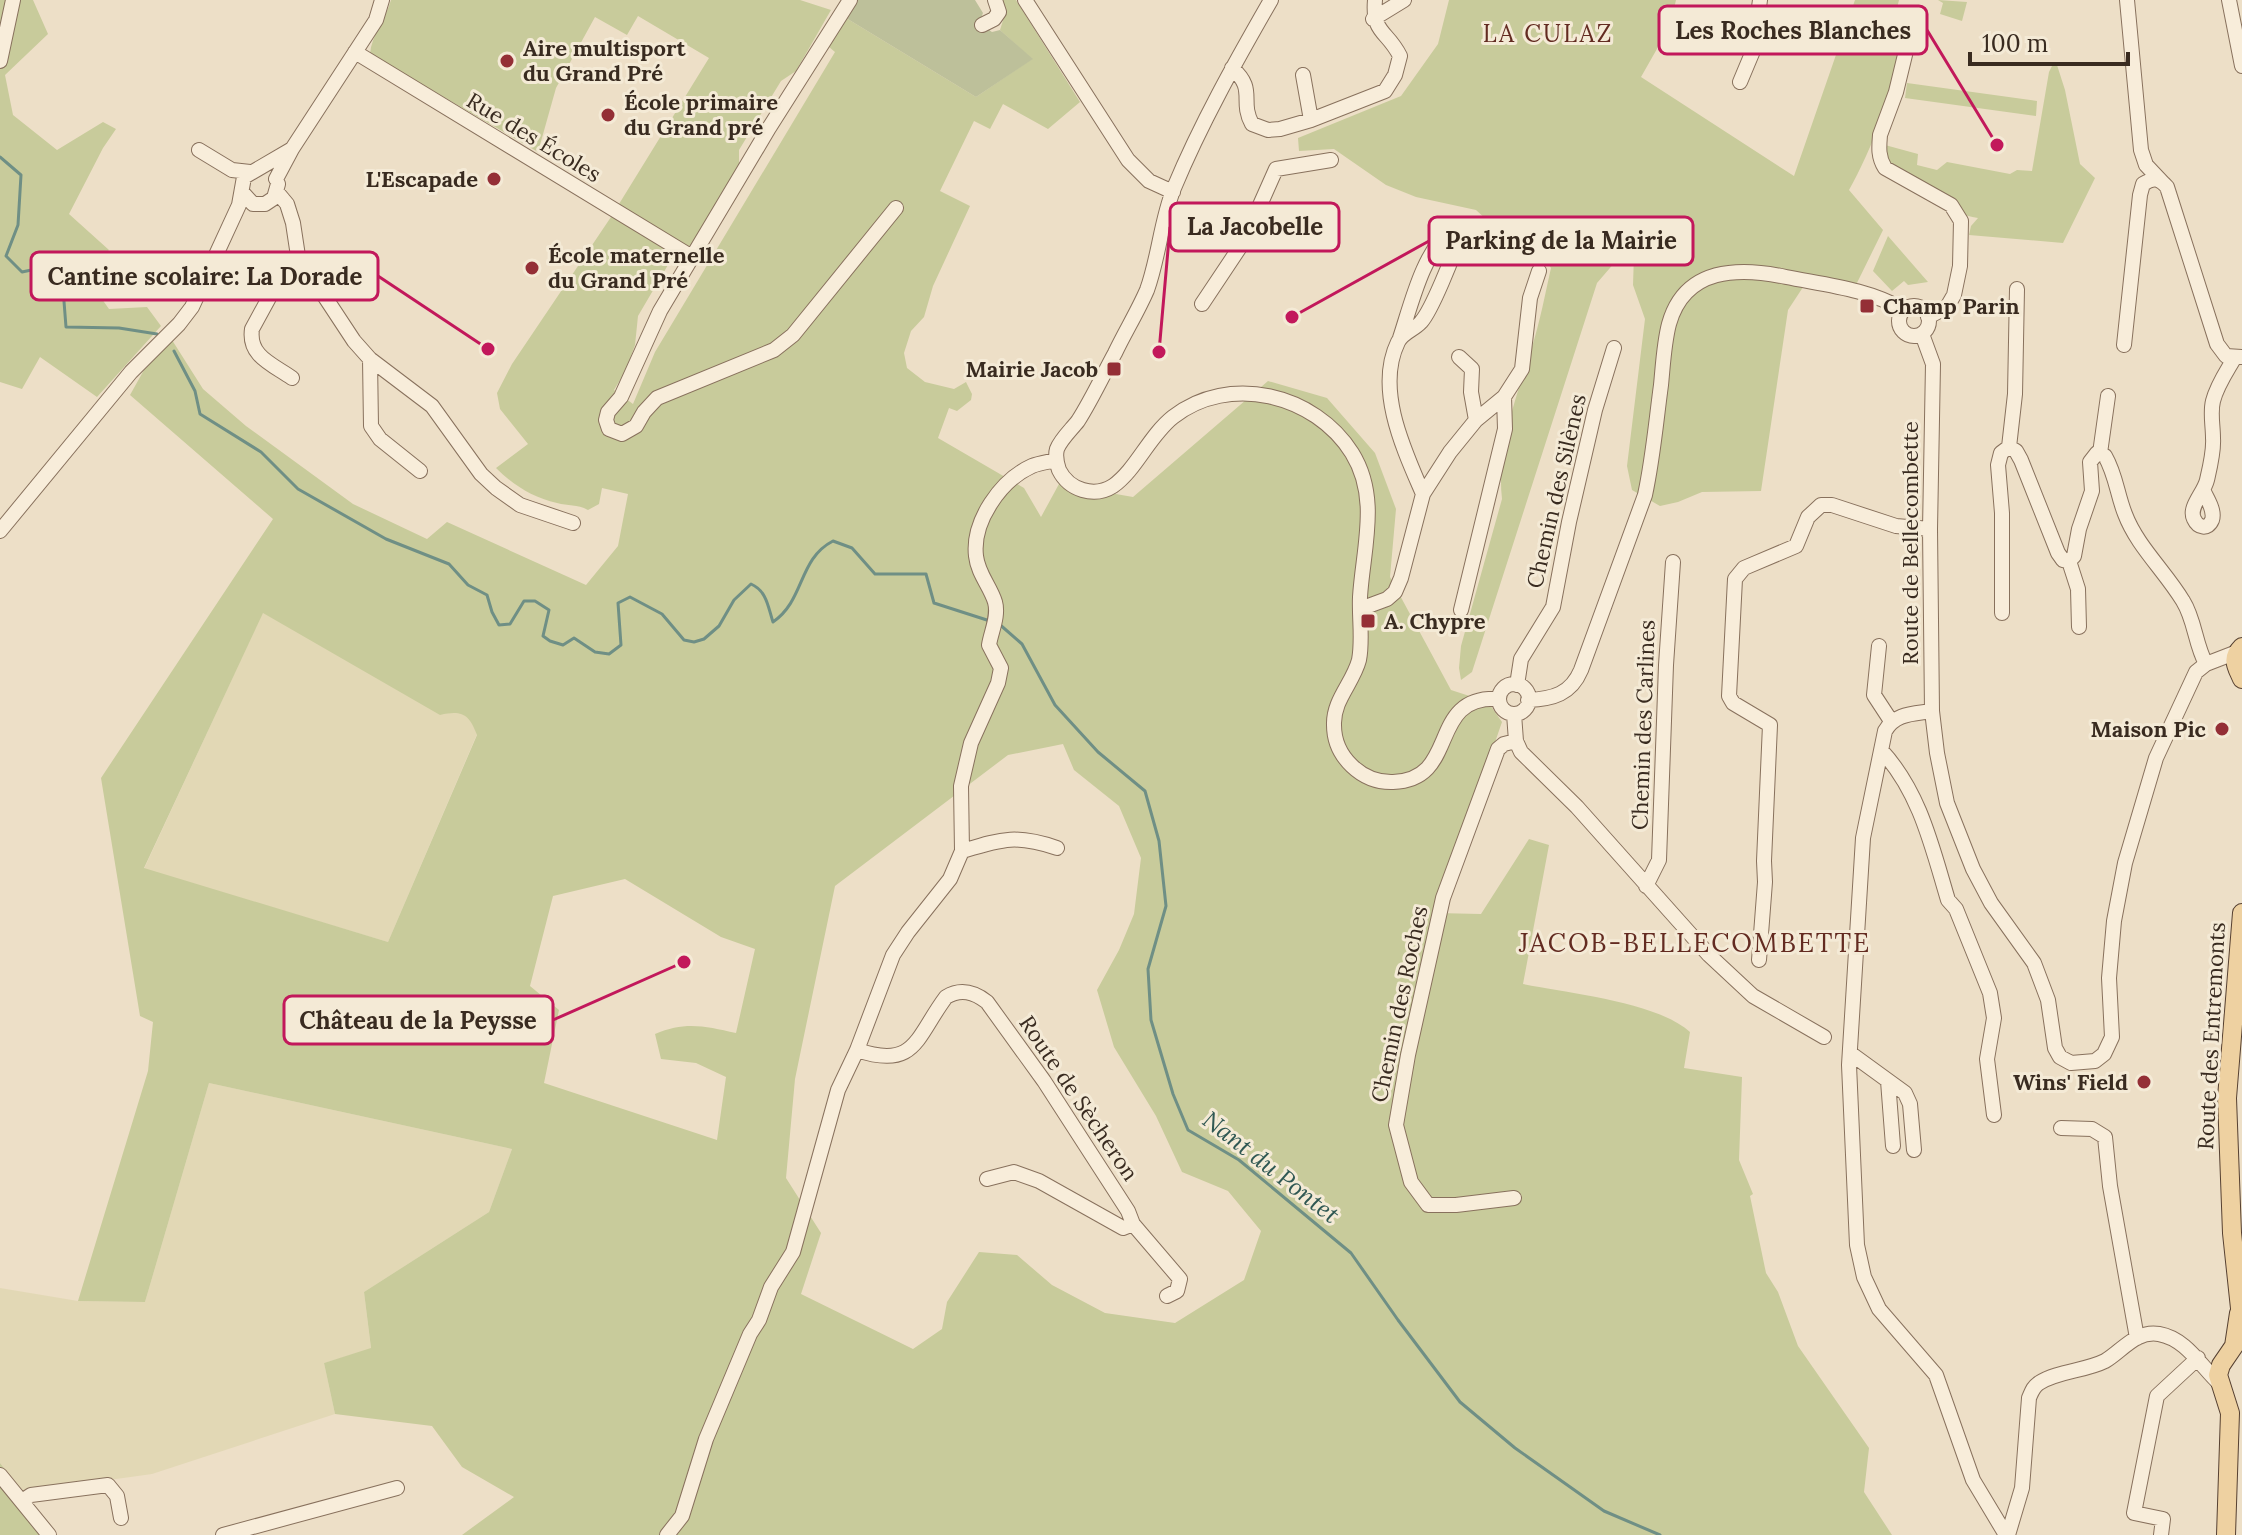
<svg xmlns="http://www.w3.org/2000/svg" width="2242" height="1535" viewBox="0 0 2242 1535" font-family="Lora,serif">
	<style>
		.farmland { fill: #e2d8b5 }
		.green { fill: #c8cb9b; fill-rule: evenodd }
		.cemetery { fill: #bdc09a }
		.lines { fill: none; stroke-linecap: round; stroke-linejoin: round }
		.stream { stroke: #6f8f85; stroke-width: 3 }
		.minor-casing { stroke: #88715d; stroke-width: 16 }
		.major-casing { stroke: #564031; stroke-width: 20 }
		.minor { stroke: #f8edda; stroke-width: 14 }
		.major { stroke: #eed1a1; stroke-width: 18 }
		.poi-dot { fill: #942f36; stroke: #f4ead6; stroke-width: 3 }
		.labels { text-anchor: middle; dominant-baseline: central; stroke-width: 6; stroke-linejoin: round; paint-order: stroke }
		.poi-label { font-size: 22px; font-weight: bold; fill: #392b20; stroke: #f4ead6; text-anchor: start }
		.street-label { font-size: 22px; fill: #392b20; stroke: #f4ead6 }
		.neighbourhood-label { font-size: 24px; letter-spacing: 2px; fill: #632b21; stroke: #f4ead6 }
		.water-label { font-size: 24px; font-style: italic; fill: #305853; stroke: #f4ead6 }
		.quarter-label { font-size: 26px; letter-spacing: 2px; fill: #632b21; stroke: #f4ead6 }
		.leader { fill: none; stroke: #c2185b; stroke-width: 3 }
		.callout-dot { fill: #c2185b; stroke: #f4ead6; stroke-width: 3 }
		.callout { fill: #f4ead6; stroke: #c2185b; stroke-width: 3 }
		.callout-label { font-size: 24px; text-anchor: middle; font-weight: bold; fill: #392b20 }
	</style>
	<rect width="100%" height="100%" fill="#eddfc7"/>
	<path class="farmland" d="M263,612L440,714L458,711L470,717L477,734L388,942L144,869Z
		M209,1083L512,1149L489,1212L364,1292L371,1349L324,1363L335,1414L152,1474L23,1492L0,1463V1288L78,1301L145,1302Z"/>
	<path class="green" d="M0,0H33L48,34L5,75L13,115L57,150L103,122L116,129L103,148L69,214L109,250L91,270L97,292L109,309L147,307L161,326L97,397L40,357L22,389L0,382Z
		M391,0H800L831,10L796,71L781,81L739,150V164L691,245L675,253L638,316L635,345L626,370L614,390L633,404L655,352L835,52L829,47L846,18L976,97L1032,59L1000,30L1005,14L1000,0H1016L1080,102L1048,129L1003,104L990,129L974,121L940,191L970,206L933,286L924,317L911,331L904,353L907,368L925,382L954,389L966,382L972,394L971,400L957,411L949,408L938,438L1024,488L1041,517L1059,484L1133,497L1268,381L1327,398L1375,453L1396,509L1390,577L1451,690L1488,702L1502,722L1436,913L1481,914L1529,839L1549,845L1523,984C1568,993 1657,1002 1690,1032L1684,1068L1742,1077L1739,1160L1753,1194L1750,1196L1766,1273L1778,1292L1798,1346L1869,1448L1864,1492L1892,1535H462L514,1497L462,1467L432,1426L335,1414L324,1363L371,1348L364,1292L489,1212L512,1149L209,1083L145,1302L78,1301L148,1071L153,1022L140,1016L101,778L273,519L130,395L144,370L172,340L203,389L246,426L353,504L427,539L447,522L586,585L618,546L628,494L602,488L599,504L588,510C577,504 568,506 557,503C533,498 513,485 496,468L528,444L500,409L497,393L512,364L611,217L709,58L638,16L627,35L595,17L556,88L538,152L370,54C371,36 386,18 391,0ZM263,613L440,715C462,710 469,714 477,735L388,942L144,868ZM1063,744L1074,770L1119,806L1141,858L1134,914L1119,950L1097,990L1114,1047L1156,1116L1182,1172L1228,1191L1261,1231L1244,1280L1175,1323L1105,1313L1052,1285L1017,1255L979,1252L947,1302L942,1329L913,1349L801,1294L821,1233L786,1178L795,1079L835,886L1008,755ZM625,879L721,937L755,949L736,1033C705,1026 685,1021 655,1034L661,1059L696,1063L726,1077L717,1140L544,1083L559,1010L530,986L553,896Z
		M1449,0H1676L1670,26L1641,77L1794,176L1855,0H1899L1897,8C1902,17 1906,27 1905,37C1899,79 1870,154 1849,190L1883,230L1855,287L1809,278L1788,310L1761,491L1702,492L1678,502L1660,506L1632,490L1627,466L1645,319L1633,285L1634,255L1622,254L1597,283L1472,672L1461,680L1459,668L1461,646L1502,499C1496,449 1517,395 1532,347C1540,321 1545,295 1551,268L1542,255L1508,245L1493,235L1488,221L1476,210L1416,197L1386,185L1334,149L1299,151L1298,138L1401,96L1438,44Z
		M1938,0L1967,2L1962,21L1940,14L1943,3Z
		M2053,64L2057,65L2065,90L2080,164L2095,178L2063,243L1969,235L1971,226L1978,218C1950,215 1904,178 1883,157L1885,145L1918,154L1917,165L1937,170L1947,162L2010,174L2017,170L2032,171L2049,72Z
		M1907,83L2037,101L2036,116L1905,98Z
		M1888,236L1928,282L1908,285L1904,281L1892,291L1873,271Z
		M0,1463L56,1535H0Z"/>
	<path class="cemetery" d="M857,0H975L983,13L979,23L992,32L1000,30L1033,59L976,97L846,18Z"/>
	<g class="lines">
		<path class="stream" d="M0,157L21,175L18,225L6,256L22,272L50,266L62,276L66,327L119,328L157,334
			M174,351L195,391L200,414L261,452L298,489L386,539L449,564L468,585L487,595L492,612L499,625L510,624L524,601H535L549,610L543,636L550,641L563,645L574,638L595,652L609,654L621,645L618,603L630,597L662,614L684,640L694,642L704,639L719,626L734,600L751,584C767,591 768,607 773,622C805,600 798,559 833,541L852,548L875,574H926L934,603L990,621
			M998,623L1022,644L1055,705L1098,752L1145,791L1159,841L1166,906L1148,969L1151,1020L1173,1094L1188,1130L1239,1160L1351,1253L1398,1320L1460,1402L1515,1448L1604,1511L1660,1535"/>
		<g class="minor-casing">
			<path id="minor" d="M850,0L769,128L660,311L621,397L608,412L606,420L609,429L622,434L636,426L644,412L657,398L774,350L793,335L896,208
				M1025,0L1128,160L1149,181L1173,192
				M1271,0C1236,61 1201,123 1174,188C1161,220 1159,257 1147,290C1138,311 1125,332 1115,353C1103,375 1092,399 1078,421C1071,430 1061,439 1057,449C1055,456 1057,464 1059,470C1069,490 1094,498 1113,486C1136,470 1149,436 1173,417C1229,373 1315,394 1352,453C1380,498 1363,548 1360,597C1359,618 1363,640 1359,660C1353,683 1333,700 1334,725C1334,757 1362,783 1393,782C1461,780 1426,695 1499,699
				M2127,0L2141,150L2146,165L2163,183
				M2229,0L2242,66
				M1373,19L1404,0
				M982,25L994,19L999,12L995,0
				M1912,26L1896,92L1880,135C1879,147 1878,157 1885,168L1951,205L1961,221L1960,266L1954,295L1947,307L1928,317
				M355,52L692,257
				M0,61L13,0
				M1232,68C1257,90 1239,100 1252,124L1268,130L1280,129L1311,120L1385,91L1395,75L1400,56C1387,30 1372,34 1375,0
				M1303,75L1311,120
				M1740,82L1753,51L1760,0
				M199,150L232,170L250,172
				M276,179L292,149L376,20L382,0
				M242,192L253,204H265L274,198L278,184
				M277,192L287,204L293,223L298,256L354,341L370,359L432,406L481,474L496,488L520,505L573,523
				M1202,304L1244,241L1276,169L1331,160
				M1899 321a15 15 0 1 1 30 0a15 15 0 1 1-30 0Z
				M1922,334L1933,364L1930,529L1932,711L1937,753L1947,803L1973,869L1991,903L2034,963L2048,1000L2055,1048L2060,1057L2071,1063L2095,1061L2104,1054L2112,1037L2109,978L2114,921L2125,863L2156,758L2196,672L2206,664L2237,652
				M1400,338C1411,305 1423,252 1451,230L1459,239C1453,256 1432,310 1421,322C1414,330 1403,332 1398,342C1375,389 1404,450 1423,494
				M2124,345L2140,195L2143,184C2154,177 2159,178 2167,187L2217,344L2226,356L2242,357
				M1459,357L1472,369L1471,392L1476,420
				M370,359L371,426L380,439L420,471
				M292,378C272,364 248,356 252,329L288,263L298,256
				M2009,447L2016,451L2021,460L2058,553L2063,560L2069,561L2074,556L2079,529L2092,491L2090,462L2097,453L2105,456C2116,475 2117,494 2125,514C2137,546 2165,571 2183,601C2195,620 2195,644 2206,664
				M2009,447L2015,394L2017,289
				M2100,453L2108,396
				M2204,492C2208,500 2215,511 2212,520C2208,530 2198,528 2194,519C2188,507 2204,493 2207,480C2210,467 2214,451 2213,438C2213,425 2210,413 2213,401C2217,385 2227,371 2235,357
				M0,531L131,372L179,324L192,307L239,205L244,177L292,149
				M2069,561L2078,589L2079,627
				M1360,609L1387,599L1395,592L1401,578L1423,494L1450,452L1476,420L1504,397L1522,369L1530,298L1539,271
				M1461,610L1505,429L1504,397
				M2002,613V513L1998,465L2001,453L2009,447
				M1879,646L1874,695L1891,721
				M1499 699a15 15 0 1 1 30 0a15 15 0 1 1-30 0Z
				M1517,685L1521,659L1553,607L1569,522L1595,410L1614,348
				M1528,700C1553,699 1571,694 1581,670L1645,495C1653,458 1656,422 1661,385C1663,365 1664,343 1669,324C1685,267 1739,267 1786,277C1826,285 1868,289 1904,310
				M1932,711C1913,714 1895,713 1885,731L1863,838L1849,1065L1857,1245L1864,1277L1879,1309L1936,1375L1973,1480L2006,1535
				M1514,714L1516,741L1521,752L1577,807L1709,955L1753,996L1824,1037
				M1881,750C1920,792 1932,847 1948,900L1956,909L1990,993L1994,1018L1987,1059L1994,1115
				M962,851C1002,839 1016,834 1057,848
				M1646,886L1659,860L1666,665L1673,562
				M1759,960L1765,882L1764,861L1770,725L1733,703L1729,696L1735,579L1744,568L1796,546L1808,517L1821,505H1832L1896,526L1930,529
				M857,1050C916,1070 916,1037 946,997C961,988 974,992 987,1002L1044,1081L1128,1211L1133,1224L1123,1228L1039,1181L1014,1172L987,1179
				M1850,1053L1905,1093L1910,1104L1914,1150
				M1888,1081L1893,1146
				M2061,1128L2092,1129L2105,1137L2110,1186L2137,1338
				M1514,1198L1456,1205H1428L1411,1182L1396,1125L1408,1055L1443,898L1498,749L1504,744L1516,741
				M1133,1224L1180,1279L1177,1291L1167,1296
				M0,1475L49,1535
				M22,1501L31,1495L108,1485L117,1496L121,1518
				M223,1535L397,1488
				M667,1535L682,1516L706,1439L750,1334L759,1320L771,1287L793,1252L838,1090L857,1050L893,955L908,932L950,879L962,851L961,786L971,743L998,683L1001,668L989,645C991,632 999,616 995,602C990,586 978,574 976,556C972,521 1001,480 1032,466C1039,463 1048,462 1056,460
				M2008,1535L2022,1488L2029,1398C2032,1391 2033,1387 2039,1383C2058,1371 2085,1371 2105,1361C2122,1351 2136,1330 2159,1334C2187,1339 2201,1367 2221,1385
				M2161,1535L2163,1519L2134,1513L2157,1396L2198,1358"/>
		</g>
		<g class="major-casing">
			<path id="major" d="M2242,647C2230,659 2237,667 2242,679
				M2242,913L2227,1098L2232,1233L2242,1327
				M2226,1535L2230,1413L2218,1375L2221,1365L2234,1346L2239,1313"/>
		</g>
		<use href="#minor" class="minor"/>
		<use href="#major" class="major"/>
	</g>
	<g class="poi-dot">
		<circle cx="507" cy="61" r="8"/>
		<circle cx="608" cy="115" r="8"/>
		<circle cx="494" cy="179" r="8"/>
		<circle cx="532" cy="268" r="8"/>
		<rect x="1859" y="298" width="16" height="16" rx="4"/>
		<rect x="1106" y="361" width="16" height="16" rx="4"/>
		<rect x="1360" y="613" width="16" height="16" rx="4"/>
		<circle cx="2222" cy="729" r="8"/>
		<circle cx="2144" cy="1082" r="8"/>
	</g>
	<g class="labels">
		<g class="poi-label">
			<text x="523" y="48">Aire multisport<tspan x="523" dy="25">du Grand Pré</tspan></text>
			<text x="624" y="102">École primaire<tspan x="624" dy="25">du Grand pré</tspan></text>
			<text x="478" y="179" text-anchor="end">L'Escapade</text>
			<text x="548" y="255">École maternelle<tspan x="548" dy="25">du Grand Pré</tspan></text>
			<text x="1883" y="306">Champ Parin</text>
			<text x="1098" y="369" text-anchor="end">Mairie Jacob</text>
			<text x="1384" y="621">A. Chypre</text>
			<text x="2206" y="729" text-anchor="end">Maison Pic</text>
			<text x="2128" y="1082" text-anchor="end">Wins' Field</text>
		</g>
		<g class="street-label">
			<text transform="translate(534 137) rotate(31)">Rue des Écoles</text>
			<text transform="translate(1556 491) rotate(-77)">Chemin des Silènes</text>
			<text transform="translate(1910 543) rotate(-90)">Route de Bellecombette</text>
			<text transform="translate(1643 725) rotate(-88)">Chemin des Carlines</text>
			<text transform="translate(1399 1004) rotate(-78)">Chemin des Roches</text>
			<text transform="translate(2211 1036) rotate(-87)">Route des Entremonts</text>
			<text transform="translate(1079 1098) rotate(56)">Route de Sècheron</text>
		</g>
		<g class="neighbourhood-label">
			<text x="1548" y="33">LA CULAZ</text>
		</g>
		<g class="water-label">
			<text transform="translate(1271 1167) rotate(38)">Nant du Pontet</text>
		</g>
		<g class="quarter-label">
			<text x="1695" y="942">JACOB-BELLECOMBETTE</text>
		</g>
	</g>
	<path class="leader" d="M1997 145L1927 30M1159 352L1170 227M1292 317L1429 241M488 349L378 276M684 962L553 1020"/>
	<g class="callout-dot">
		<circle cx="1997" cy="145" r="8"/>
		<circle cx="1159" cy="352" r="8"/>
		<circle cx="1292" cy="317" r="8"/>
		<circle cx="488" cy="349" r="8"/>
		<circle cx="684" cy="962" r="8"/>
	</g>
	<g class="callout">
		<rect x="1659" y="6" width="268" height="48" rx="8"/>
		<rect x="1170" y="203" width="169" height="48" rx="8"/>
		<rect x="1429" y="217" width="264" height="48" rx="8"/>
		<rect x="31" y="252" width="347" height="48" rx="8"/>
		<rect x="284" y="996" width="269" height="48" rx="8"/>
	</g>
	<g class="callout-label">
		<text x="1793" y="39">Les Roches Blanches</text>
		<text x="1255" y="235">La Jacobelle</text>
		<text x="1561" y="249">Parking de la Mairie</text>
		<text x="205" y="285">Cantine scolaire: La Dorade</text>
		<text x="418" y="1029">Château de la Peysse</text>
	</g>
	<path d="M1970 52v12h158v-12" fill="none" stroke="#392b20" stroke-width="4"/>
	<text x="1982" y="52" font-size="24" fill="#392b20" stroke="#f4ead6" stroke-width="6" paint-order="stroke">100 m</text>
</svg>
